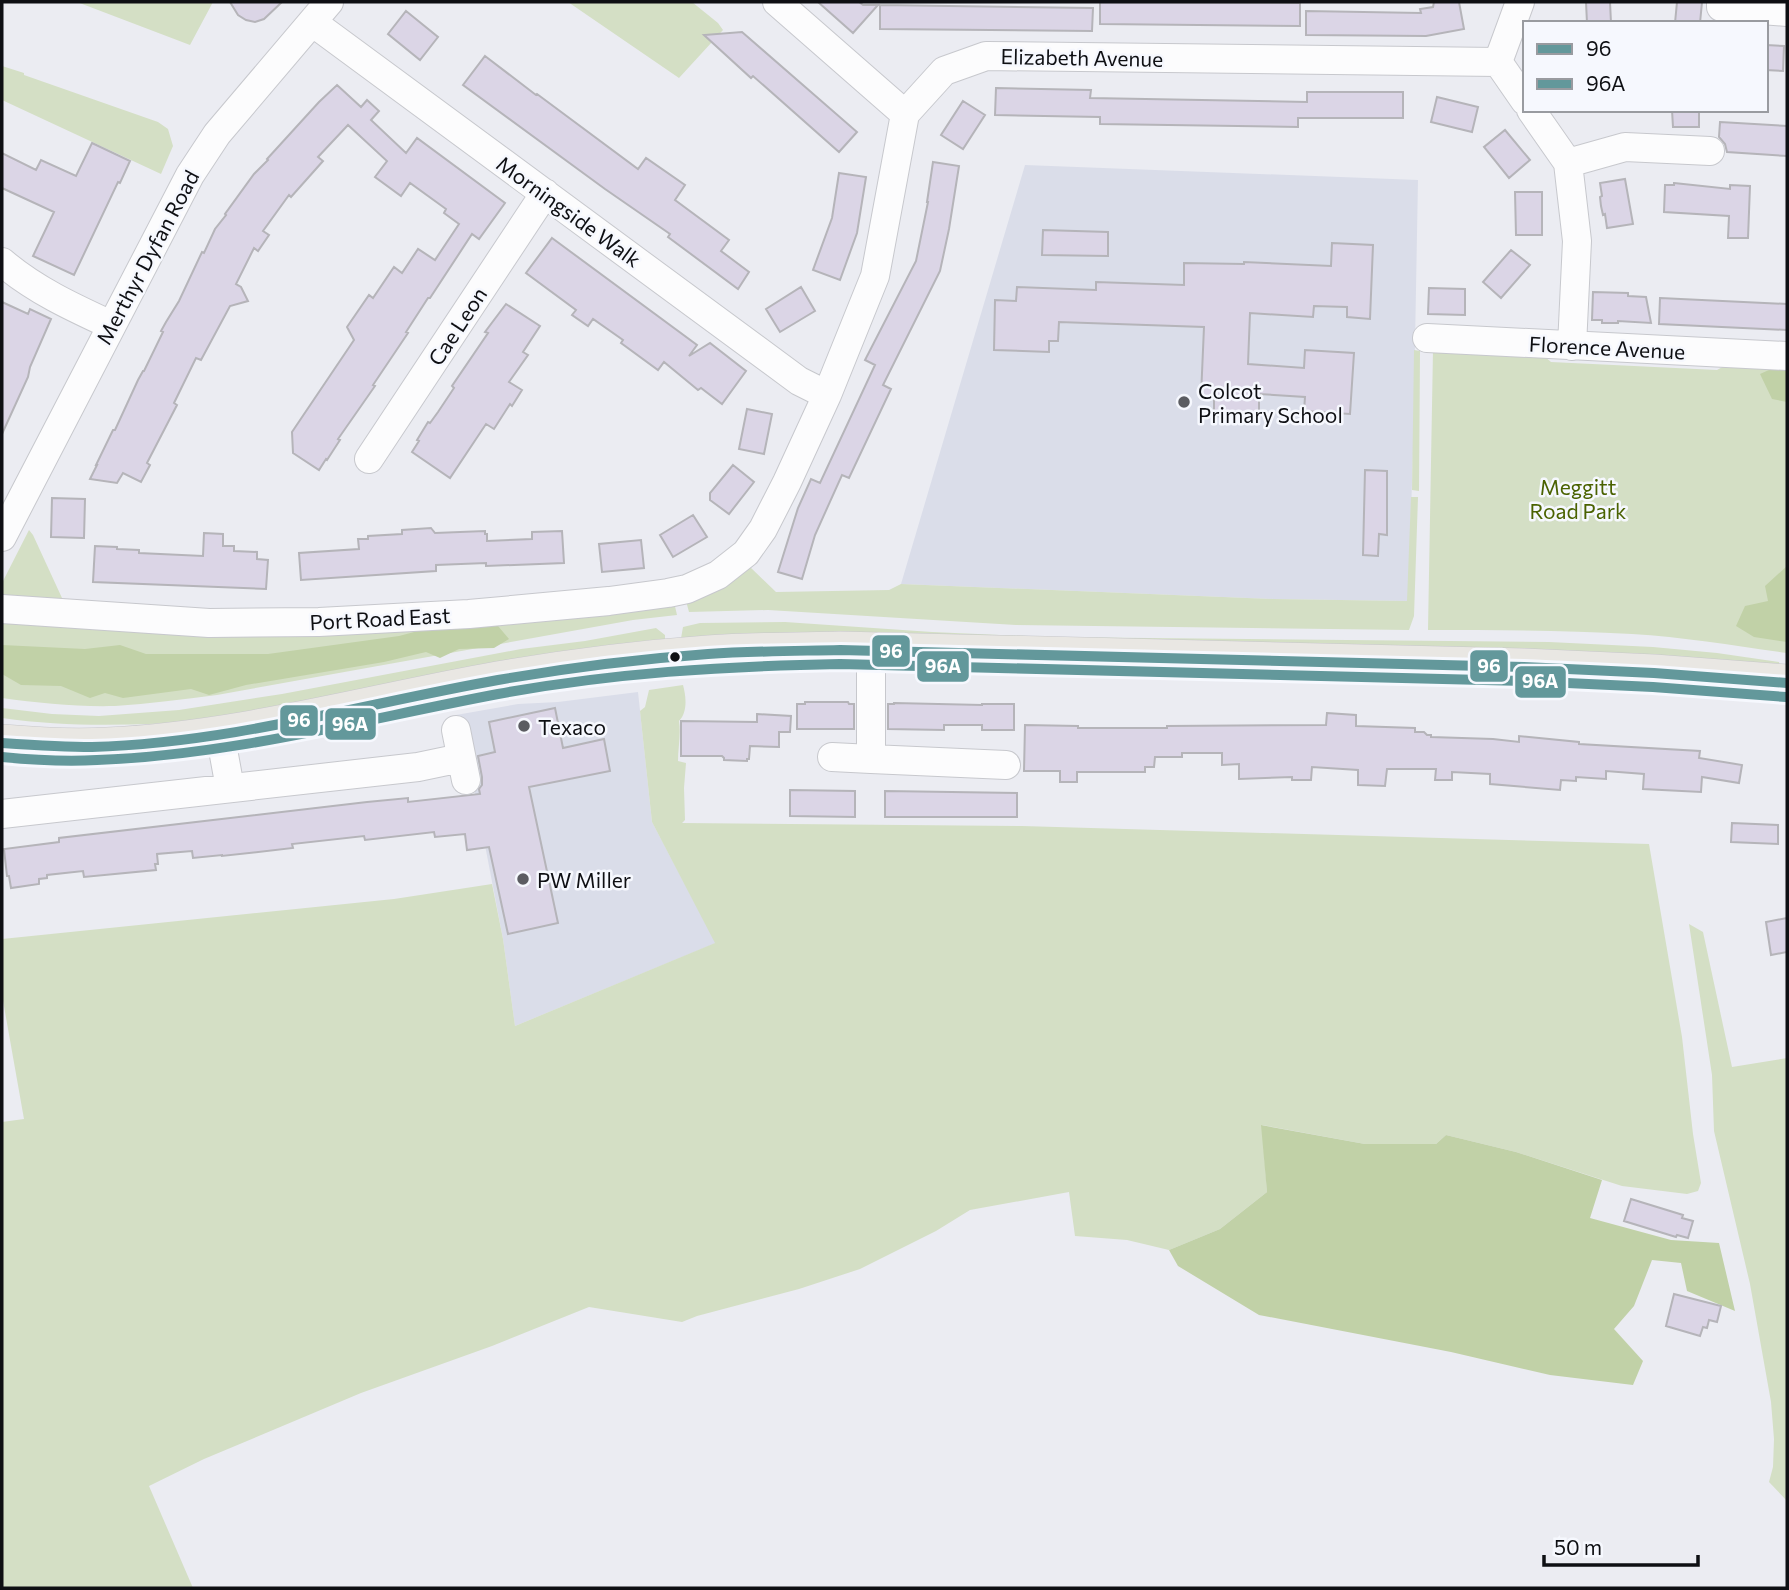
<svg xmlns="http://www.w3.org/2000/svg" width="1789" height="1590" viewBox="0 0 1789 1590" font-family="Commissioner,sans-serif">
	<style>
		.built { fill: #dadde9 }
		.green { fill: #d4dfc5 }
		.forest { fill: #c1d1a7 }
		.building { fill: #dbd5e6; stroke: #b5b4b9; stroke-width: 2 }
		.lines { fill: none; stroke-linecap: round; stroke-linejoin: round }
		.minor-casing { stroke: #c7c8cd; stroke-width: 30 }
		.major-casing { stroke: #c8c8cb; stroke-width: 38 }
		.minor { stroke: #fcfcfd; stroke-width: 28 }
		.major { stroke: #e9e7e3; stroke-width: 37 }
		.bus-1-casing { stroke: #f6f8fe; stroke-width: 16 }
		.bus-2-casing { stroke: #f6f8fe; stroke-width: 16 }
		.bus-1 { stroke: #63989b; stroke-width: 10 }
		.bus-2 { stroke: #63989b; stroke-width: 10 }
		.poi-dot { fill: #5b5c61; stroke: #f6f8fe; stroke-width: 2.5 }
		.bus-dot { fill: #0e0f13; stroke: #f6f8fe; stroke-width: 2.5 }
		.labels { text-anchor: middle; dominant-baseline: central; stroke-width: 5; stroke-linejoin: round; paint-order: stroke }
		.street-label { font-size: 21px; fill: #0e0f13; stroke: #f6f8fe }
		.poi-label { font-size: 21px; fill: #0e0f13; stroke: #f6f8fe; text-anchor: start }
		.park-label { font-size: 21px; fill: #4a6201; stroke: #f6f8fe }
		.line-badge { stroke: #f6f8fe; stroke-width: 2.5 }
		.badge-label { font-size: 19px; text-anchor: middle; font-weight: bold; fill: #fff }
	</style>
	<rect width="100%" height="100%" fill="#ebecf2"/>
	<path class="built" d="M1025,165L1418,180L1413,453L1408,601L1274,599L901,584Z
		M638,692L652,822L716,943L515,1026L503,939L461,720L456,715L518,704L558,702Z"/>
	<path class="green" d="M77,2H213L190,45Z
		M568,2H692L718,23L723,30L679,78Z
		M2,66L24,73V75L158,122L168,129L173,146L161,174L2,100Z
		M1414,350L1420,351L1419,491L1412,490Z
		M1433,350L1543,355L1551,362L1717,370L1728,364L1787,367V653C1736,646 1684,637 1632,634C1564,630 1496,630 1428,630Z
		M1411,497H1418L1414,616L1409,630L1016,625L768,610L689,612L686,601L750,567L776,592L889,590L901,584L1274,599L1407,601Z
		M29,530L33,535L62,598V606L2,601V583Z
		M674,602L677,615L633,620L217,695C183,699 149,704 115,706C77,707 39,703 2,698V616Z
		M785,622L932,632L1050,637L1549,642L1653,647L1717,653L1779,662L1780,669L680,644L683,627L700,623Z
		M656,628L665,635V640L208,721C138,725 71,728 2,718V708L52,714L99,716L179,710L282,694L521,649L585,641Z
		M683,685C686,696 688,712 679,721C681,734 678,748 678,761L686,763L684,788L685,820L682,823L1022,826L1649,844L1682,1037L1693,1134L1701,1183L1698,1191L1687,1194L1622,1186L1516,1152L1446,1135L1436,1144H1365L1262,1125L1267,1192L1220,1229L1169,1250L1127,1240L1075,1236L1069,1192L970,1210L936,1231L860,1269L799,1289L697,1316L682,1322L589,1307L492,1346L361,1393L204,1459L149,1486L193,1588H2V1122L24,1119L2,995V939L394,899L492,884L503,939L515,1026L715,943L652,822L640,711L645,707L649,690Z
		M1689,924L1703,932L1732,1067L1787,1058V1501L1769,1482L1773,1467L1774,1439L1771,1402L1750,1284L1714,1131L1712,1075Z"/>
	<path class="forest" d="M1787,362V402L1772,399L1760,374Z
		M1787,566V642L1754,637L1736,626L1745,606L1768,601L1765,586Z
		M456,621L498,626L509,639L494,648L459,649L440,658L426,652L384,662L246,685L209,695L191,689L123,698L105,693L90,698L61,686L21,685L2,674V645L85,649L120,645L146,654H268L399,636Z
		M1261,1125L1365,1144H1436L1446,1135L1516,1152L1602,1180L1590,1218L1671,1240L1719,1243L1735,1311L1687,1291L1681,1263L1652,1260L1634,1306L1614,1329L1643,1361L1633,1385L1550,1375L1451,1352L1259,1315L1178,1266L1169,1250L1220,1229L1267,1192Z"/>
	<path class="building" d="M230,2H282L264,19L255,22L246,20L238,15Z
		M818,2H859L863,5H878L853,33Z
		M1100,2L1300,3V26L1100,24Z
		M1434,2H1459L1464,29L1426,36L1306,35V11L1421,13L1420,9L1433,7Z
		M1586,2H1610L1611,23H1587Z
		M1677,2H1702L1700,23H1675Z
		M880,5L1093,8L1092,31L880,29Z
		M406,11L438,37L420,60L388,34Z
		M742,32L857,132L839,152L753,76L751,78L704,35Z
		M1766,45L1784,46L1783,71L1766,70Z
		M485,56L536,95L537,94L638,169L646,158L685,185L675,200L729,240L721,251L749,272L738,289L668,237L670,234L605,189L463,85Z
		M337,85L361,107L367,100L379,111L371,120L406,153L417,138L505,203L479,239L472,234L430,298H428L406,332L408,333L373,385L375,386L338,439L340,440L327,460L326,459L319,470L293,453L292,432L354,340L347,327L369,295L373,298L394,267L402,273L418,249L435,260L459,224L444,213L446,209L410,183L401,196L375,177L387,161L348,125L318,157L323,161L291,197L289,195L263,231L269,235L258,251L254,248L236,284L241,287L248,301L230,306L201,360L196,358L174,403L177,405L147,463L150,465L141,482L123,473L117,483L90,479L97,465H96L113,430H115L138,380L143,371H144L163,332L161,331L166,322L179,301L202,252L204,253L215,229L226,215L225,214L254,174L268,160L267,159L319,102Z
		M996,88L1091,90L1090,98L1307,102V92H1403V118H1298V127L1100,124V117L995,115Z
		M1437,97L1478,107L1472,132L1431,122Z
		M963,101L985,115L963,149L941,135Z
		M1672,110H1699V127H1673Z
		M1720,122L1787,126V156L1727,152L1725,144L1719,137Z
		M1505,130L1530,160L1509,178L1484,147Z
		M92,143L130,161L120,183L118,182L74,275L33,256L54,212L2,188V153L36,170L41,160L76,176Z
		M933,162L959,166L949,229L940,271L883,385L891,389L849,478L842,475L815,535L802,579L778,572L798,508L811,479L820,483L875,365L865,360L916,261L928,202H927Z
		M839,173L866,177L857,233L840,280L813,270L832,218Z
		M1625,179L1633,224L1607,228L1605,214L1603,215L1601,206L1600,197L1602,196L1600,183Z
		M1674,183L1730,189V185L1750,186L1748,238H1728L1729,216L1664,212L1665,185H1674Z
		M1515,192H1542V235H1516Z
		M1043,230L1108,232V256L1042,255Z
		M552,238L697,345L689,356L710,343L746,371L722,404L701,388L698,390L664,362L658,370L621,343L623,340L593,319L588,326L572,315L576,310L526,273Z
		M1332,243L1373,245L1370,319L1347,317V307L1314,306L1313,317L1250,313L1248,364L1304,368L1305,350L1354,353L1350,414L1304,411L1305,397L1259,394V418L1214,416V396H1201L1204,327L1059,322L1058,341H1049V352L994,350L995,300L1016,301L1017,287L1096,290V282L1184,285V263L1244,264V262L1331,266Z
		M1511,250L1530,265L1501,298L1483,282Z
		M801,287L815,311L780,332L766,309Z
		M1429,288L1465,289V315L1428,314Z
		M1593,292L1628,293V296L1646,297L1651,323L1618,321V323H1602V320H1592Z
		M1660,298L1787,304V330L1659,324Z
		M2,302L28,314L30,309L51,319L30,367L28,377L2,434Z
		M506,304L540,326L523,352L528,355L509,382L522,390L512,406L510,404L494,429L486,424L450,478L412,452L419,441L417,440L428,422L430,423L438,412L454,388L452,386L488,333L485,332Z
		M747,409L772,414L764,454L739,449Z
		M733,465L754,482L729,514L710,500V493Z
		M1365,470L1387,471V535L1379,534L1378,556L1363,555Z
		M52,498L85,499L84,538L51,537Z
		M693,515L707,537L673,557L660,535Z
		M431,528L435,533L485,531V534H487V541L532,539V532L562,531L564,563L486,566V563L436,565V571L301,580L299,553L359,549L358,539H368V536L402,534V530Z
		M204,533L223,534V546H234V551L257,552V559L268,560L266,589L93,582L95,546L117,547V549L139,550V553L203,556Z
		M641,540L644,568L602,572L599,544Z
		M805,702H848L849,704H854V729H797V704H805Z
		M894,703L982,705V704H1014V730H982V725H944V730L888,729V704H894Z
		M555,708L563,748L604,739L610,771L529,787L558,923L508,934L489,847L467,850L465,834L435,837L434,832L365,840L364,836L292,844L293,848L222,856V855L193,858L192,851L157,854L158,864H155L156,870L84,877L83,871L47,875V878L39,879V884L11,888L9,876H7L4,849L59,842V838L367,802L408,798V802L480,794L479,789L482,785V777L478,756L495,752L489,722Z
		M1327,713L1356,715V726L1415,728V732H1424L1427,735H1431V737L1493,739L1519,742V736L1579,742V744L1700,751L1699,758L1742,765L1739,783L1702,777L1701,792L1643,789L1644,774L1606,771V779L1576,777V781L1561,780L1560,790L1490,784V774L1452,772V780H1435L1436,769H1387L1385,786L1358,785V770L1312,767L1311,780H1292V777L1239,779V764L1222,765V753H1182V757H1155L1154,767H1145V772H1077V782H1060V771H1024L1025,725L1078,726V728H1167V726L1326,725Z
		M757,714L791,716L790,732H779V747L750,746L749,759H747V761L724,760V758L722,756H681V721L757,722Z
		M790,790L855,791V817L790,816Z
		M885,791L1017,793V817H885Z
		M1732,823L1778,825V844L1731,842Z
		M1787,918V952L1771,955L1766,922Z
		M1631,1199L1683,1215L1682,1218L1693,1221L1688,1238L1677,1235L1676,1237L1624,1221Z
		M1674,1294L1721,1306L1717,1322L1709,1320L1707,1328L1703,1327L1700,1336L1666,1326Z"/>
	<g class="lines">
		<g class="minor-casing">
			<path id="minor" d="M777,2L905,114
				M1721,2V7L1787,12
				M312,22L799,381L827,395
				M1498,62L1520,2
				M1498,62L1525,101
				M1531,110L1568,163L1577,241L1572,346
				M1568,163L1625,147L1710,151
				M2,262C35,290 72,307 111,325
				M1427,338L1787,356
				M369,459L545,193
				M2,537L190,175L217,134L329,2
				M2,609L209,623L319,622L469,614L609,601L668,593L687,589L718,575L746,553L763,529L787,482L827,395L875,276L905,114L944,71L986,56L1498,62
				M871,651V759L1006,765
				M456,730L466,780
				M220,733L230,788
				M832,757L871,759
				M2,814L418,767L461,758"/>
		</g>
		<g class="major-casing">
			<path id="major" d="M2,743C37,746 72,748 107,746C239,740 369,703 498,680C568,668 638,659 708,654C752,651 796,651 840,650L1524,667L1654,673L1787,683"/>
		</g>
		<use href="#minor" class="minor"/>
		<use href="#major" class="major"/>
		<g class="bus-1-casing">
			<path id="bus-1" d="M2,743C32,745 62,747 92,747C230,743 363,704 498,680C567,668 638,659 708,654C752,651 796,651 840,650L1524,667L1654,673L1787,683"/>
		</g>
		<g class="bus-2-casing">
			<path id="bus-2" d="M2,757C33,760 65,762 97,760C233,755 365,719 498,694C612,673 724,666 840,664L1524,681L1653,687L1786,697"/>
		</g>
		<use href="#bus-1" class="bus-1"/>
		<use href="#bus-2" class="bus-2"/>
	</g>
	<g class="poi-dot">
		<circle cx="1184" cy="402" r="7"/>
		<circle cx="524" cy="726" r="7"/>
		<circle cx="523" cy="879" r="7"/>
	</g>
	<circle class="bus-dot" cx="675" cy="657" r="6"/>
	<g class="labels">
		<g class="street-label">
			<text transform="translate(1082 57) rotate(1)">Elizabeth Avenue</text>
			<text transform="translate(569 211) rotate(36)">Morningside Walk</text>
			<text transform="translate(147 257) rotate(-62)">Merthyr Dyfan Road</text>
			<text transform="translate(457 326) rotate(-57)">Cae Leon</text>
			<text transform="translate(1607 347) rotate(3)">Florence Avenue</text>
			<text transform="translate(380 618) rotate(-3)">Port Road East</text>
		</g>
		<g class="poi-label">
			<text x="1198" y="390">Colcot<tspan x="1198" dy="24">Primary School</tspan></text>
			<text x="538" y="726">Texaco</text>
			<text x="537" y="879">PW Miller</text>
		</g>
		<g class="park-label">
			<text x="1578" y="486">Meggitt<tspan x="1578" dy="24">Road Park</tspan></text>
		</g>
	</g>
	<g class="line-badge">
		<rect x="871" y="634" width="40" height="34" rx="7" fill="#63989b"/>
		<rect x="1469" y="649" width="40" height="34" rx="7" fill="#63989b"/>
		<rect x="916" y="650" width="54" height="33" rx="7" fill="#63989b"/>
		<rect x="1514" y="665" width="53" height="34" rx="7" fill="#63989b"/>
		<rect x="279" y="704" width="40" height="33" rx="7" fill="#63989b"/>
		<rect x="324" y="707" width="53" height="34" rx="7" fill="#63989b"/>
	</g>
	<g class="badge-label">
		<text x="891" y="658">96</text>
		<text x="1489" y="673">96</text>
		<text x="943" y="673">96A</text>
		<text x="1540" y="688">96A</text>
		<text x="299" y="727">96</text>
		<text x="350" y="731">96A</text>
	</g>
	<rect width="1789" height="1590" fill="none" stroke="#0e0f13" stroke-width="7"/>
	<rect x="1523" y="21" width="245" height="91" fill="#f6f8fe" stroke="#999ba0" stroke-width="2"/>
	<rect x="1537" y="44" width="35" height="10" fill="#63989b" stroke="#999ba0" stroke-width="2"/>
	<text x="1586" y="56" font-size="21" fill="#0e0f13">96</text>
	<rect x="1537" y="79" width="35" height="10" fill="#63989b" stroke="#999ba0" stroke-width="2"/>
	<text x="1586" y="91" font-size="21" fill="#0e0f13">96A</text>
	<path d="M1544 1555v10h154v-10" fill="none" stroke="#0e0f13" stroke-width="3.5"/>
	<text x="1554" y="1555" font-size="21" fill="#0e0f13" stroke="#f6f8fe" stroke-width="5" paint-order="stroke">50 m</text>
</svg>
